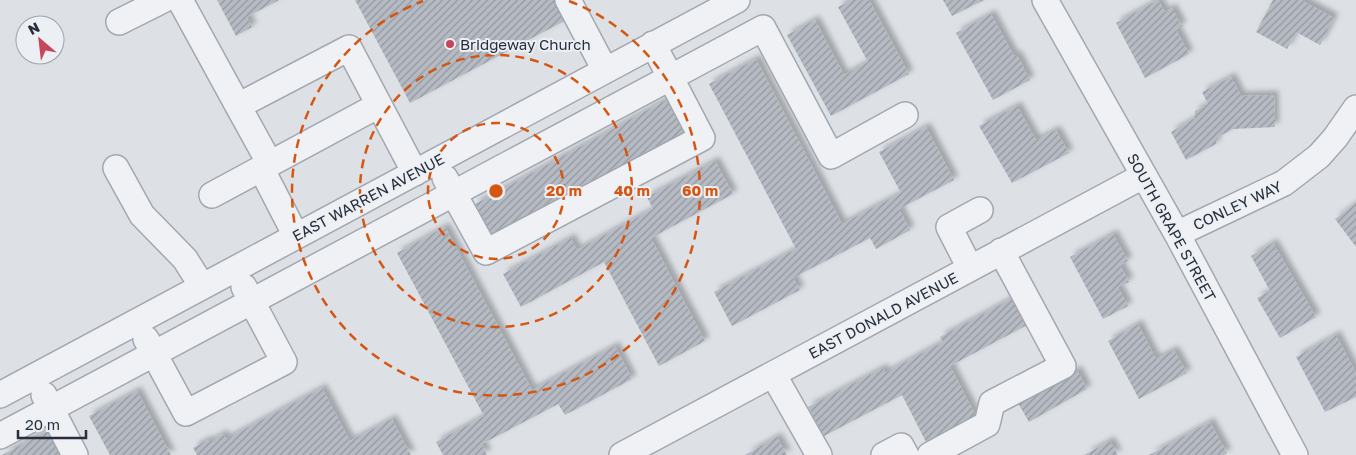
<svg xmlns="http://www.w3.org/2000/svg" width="1356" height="455" viewBox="0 0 1356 455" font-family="'Golos Text',sans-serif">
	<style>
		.building { fill: url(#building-hatch); filter: url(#shadow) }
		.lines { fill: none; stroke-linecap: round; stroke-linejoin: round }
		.minor-casing { stroke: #a3a8b0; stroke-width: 28 }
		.minor { stroke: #eff1f5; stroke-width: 25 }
		.ring { fill: none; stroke: #d55511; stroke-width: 2.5; stroke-dasharray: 9 6 }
		.poi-dot { fill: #c8465a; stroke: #ecf0f4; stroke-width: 2 }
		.labels { text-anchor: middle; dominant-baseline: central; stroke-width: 4; stroke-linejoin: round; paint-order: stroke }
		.poi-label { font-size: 15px; fill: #272f3c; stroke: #ecf0f4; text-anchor: start }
		.street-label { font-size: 15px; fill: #272f3c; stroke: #ecf0f4 }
		.centre { fill: #d55511; stroke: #ecf0f4; stroke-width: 2.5 }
		.ring-label { font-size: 15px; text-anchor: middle; font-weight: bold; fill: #d55511; stroke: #ecf0f4; stroke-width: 4; stroke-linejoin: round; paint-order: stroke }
	</style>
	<defs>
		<pattern id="building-hatch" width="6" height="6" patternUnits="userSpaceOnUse" patternTransform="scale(1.25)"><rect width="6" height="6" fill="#b5bac3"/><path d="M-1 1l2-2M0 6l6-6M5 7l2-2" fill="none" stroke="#9398a0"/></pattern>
		<filter id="shadow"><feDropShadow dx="4.5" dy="-4.5" stdDeviation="2.5" flood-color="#0004"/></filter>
	</defs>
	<rect width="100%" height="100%" fill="#dde1e6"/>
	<path class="building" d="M217,0H279L247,17L252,27L236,36Z
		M355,0H558L568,19L410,103Z
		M852,0H869L909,74L831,116L787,35L815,20L844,75L868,62L838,7Z
		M943,0H984L952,16Z
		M1158,0L1165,12L1172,8L1182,26L1176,29L1189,54L1145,78L1116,23Z
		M1273,0H1301L1334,18L1320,45L1296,32L1287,49L1256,32Z
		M991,14L1014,56L1017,55L1030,80L993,100L956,33Z
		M756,59L842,224L901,193L879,152L926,127L954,180L899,209L910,230L876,249L870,238L793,278L800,290L732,326L714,292L796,249L709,84Z
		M1231,77L1241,96L1274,95L1275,127L1233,129L1216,138V144L1186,160L1171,132L1195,118V111L1208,104L1202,92Z
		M673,96L691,130L494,238L475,204Z
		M1017,106L1036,140L1056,130L1069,153L1012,183L979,126Z
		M715,161L733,194L651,238L705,341L659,366L604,262L521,307L503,274L571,238L577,250L653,209L647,197Z
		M1356,203V247L1335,219Z
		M445,227L532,390L615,346L632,379L565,415L558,404L482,444L487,455H443L436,442L484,416L397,253Z
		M1113,234L1128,261L1120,265L1129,282L1118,287L1128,306L1103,319L1070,257Z
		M1273,243L1316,317L1280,338L1257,298L1270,291L1251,256Z
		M1015,297L1029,324L950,366L978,420L928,446L902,395L824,436L808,407L883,368L885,373L943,342L940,337Z
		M1138,324L1156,359L1174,350L1187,373L1139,399L1108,341Z
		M1336,335L1356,373V397L1325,412L1296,357Z
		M1077,370L1087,389L1029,422L1018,403Z
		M322,388L350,441L392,419L411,455H197L193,448L207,440L208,442L223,434L226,439Z
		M137,391L171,455H110L89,416Z
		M1210,422L1227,453L1224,455H1149Z
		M52,428L66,455H2Z
		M777,437L787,455H745Z
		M1110,441L1118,455H1084Z"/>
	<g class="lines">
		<g class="minor-casing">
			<path id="minor" d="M180,0L238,106L349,48L415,173
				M568,0L605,70
				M1045,0L1177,234L1295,455
				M119,22L163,0
				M238,106L270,164
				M116,168L142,215L185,259L202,286
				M261,168L296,236
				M445,178L486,252L702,138L653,44
				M212,195L379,105
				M1177,234L1284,183L1319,156L1335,138L1356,108
				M970,268L949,227L980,210
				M146,339L186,413L284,362L244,287
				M773,374L819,455
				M0,395L737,0
				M44,395L75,455
				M0,436L763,28L831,156L905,115
				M622,455L1143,176
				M884,455L901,446L906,455
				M930,455L987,424L992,403L1063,366L1001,251"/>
		</g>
		<use href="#minor" class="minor"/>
	</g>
	<g class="ring">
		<circle cx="496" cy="191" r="68"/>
		<circle cx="496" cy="191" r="136"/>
		<path d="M569 1A204 204 0 1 1 423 1"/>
	</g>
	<circle class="poi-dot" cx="450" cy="44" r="5"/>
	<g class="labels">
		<g class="poi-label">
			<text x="460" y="44">Bridgeway Church</text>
		</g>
		<g class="street-label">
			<text transform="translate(368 197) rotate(-28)">EAST WARREN AVENUE</text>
			<text transform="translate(1237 205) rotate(-25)">CONLEY WAY</text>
			<text transform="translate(1172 227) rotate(61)">SOUTH GRAPE STREET</text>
			<text transform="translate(883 315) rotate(-28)">EAST DONALD AVENUE</text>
		</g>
	</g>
	<circle cx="496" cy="191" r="8" class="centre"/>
	<g class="ring-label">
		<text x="564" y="196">20 m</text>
		<text x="632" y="196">40 m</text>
		<text x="700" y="196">60 m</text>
	</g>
	<g transform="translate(40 40) rotate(332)"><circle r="24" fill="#ecf0f4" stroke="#9da3aa"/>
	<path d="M0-4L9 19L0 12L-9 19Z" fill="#c8465a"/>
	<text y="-8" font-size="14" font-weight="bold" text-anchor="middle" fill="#272f3c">N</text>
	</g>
	<path d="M18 430v8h68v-8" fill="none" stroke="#272f3c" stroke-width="2.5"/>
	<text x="25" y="430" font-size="15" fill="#272f3c" stroke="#ecf0f4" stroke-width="4" paint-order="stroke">20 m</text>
</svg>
